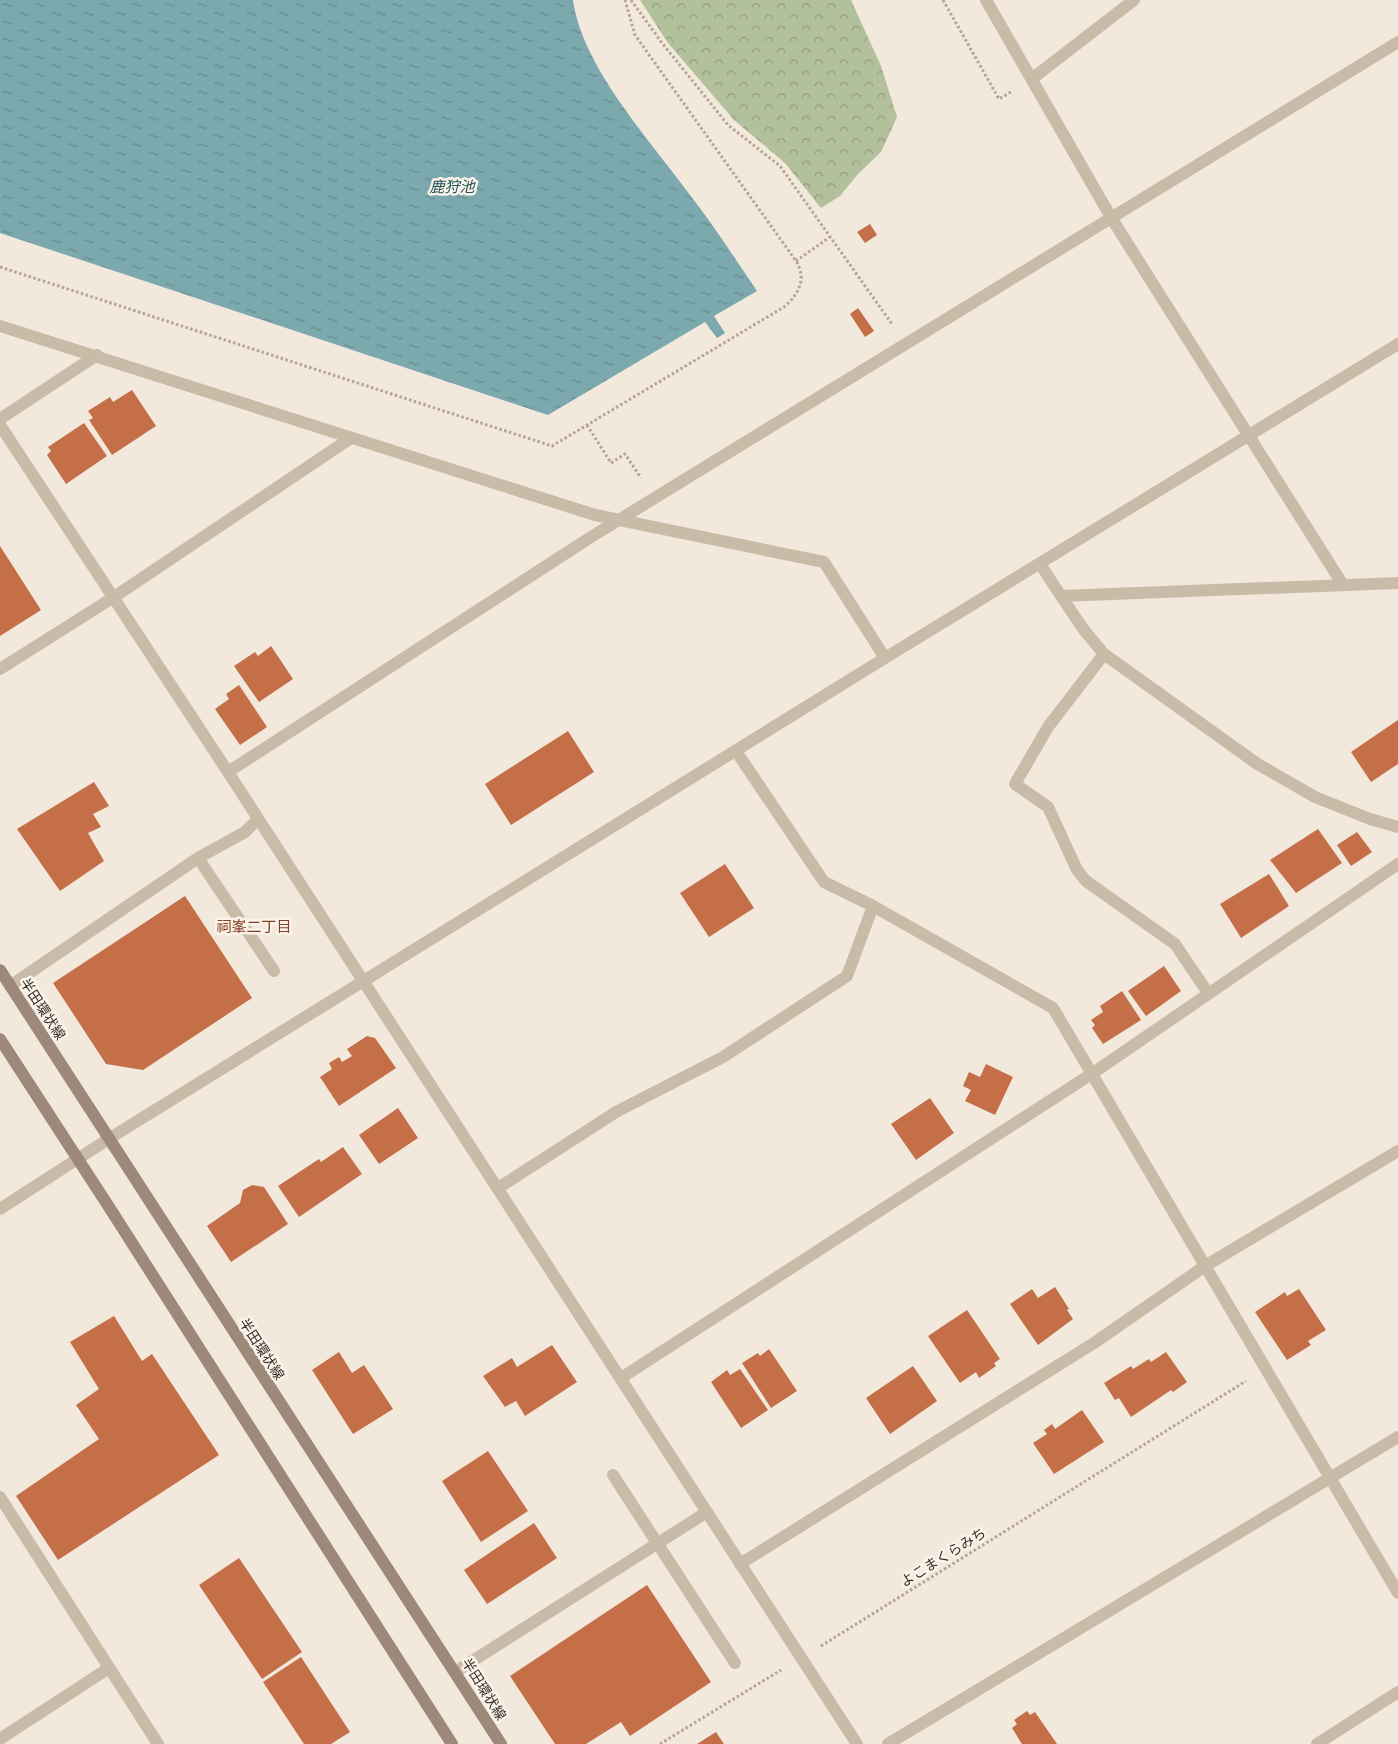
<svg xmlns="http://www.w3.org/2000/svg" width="1398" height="1744" viewBox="0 0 1398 1744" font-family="Jost,'Noto Sans JP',sans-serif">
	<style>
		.forest { fill: url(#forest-crowns) }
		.water { fill: url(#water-ripples) }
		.building { fill: #c46f48 }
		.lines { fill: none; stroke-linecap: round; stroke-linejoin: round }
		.path { stroke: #b5a492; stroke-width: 3; stroke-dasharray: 2.5 2.5; stroke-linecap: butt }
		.service { stroke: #cabaa8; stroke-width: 12 }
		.minor { stroke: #cabaa8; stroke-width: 12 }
		.tertiary { stroke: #cabaa8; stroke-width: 12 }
		.secondary { stroke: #9d897a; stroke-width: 12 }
		.labels { text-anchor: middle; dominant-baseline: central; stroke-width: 5; stroke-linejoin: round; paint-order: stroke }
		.street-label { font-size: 14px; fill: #372e28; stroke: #f9f3e9 }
		.water-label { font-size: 15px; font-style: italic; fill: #1e5057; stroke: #f9f3e9 }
		.neighbourhood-label { font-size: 15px; fill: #844123; stroke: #f9f3e9 }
	</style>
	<defs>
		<pattern id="forest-crowns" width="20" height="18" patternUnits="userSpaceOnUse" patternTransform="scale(1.25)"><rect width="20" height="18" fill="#b2c09c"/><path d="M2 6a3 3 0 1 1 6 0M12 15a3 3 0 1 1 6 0" fill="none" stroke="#929c7f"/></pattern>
		<pattern id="water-ripples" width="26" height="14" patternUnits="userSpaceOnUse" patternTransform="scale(1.25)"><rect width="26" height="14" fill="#7ca9ae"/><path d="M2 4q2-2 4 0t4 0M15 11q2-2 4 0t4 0" fill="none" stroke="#668a8e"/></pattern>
	</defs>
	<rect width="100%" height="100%" fill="#f2e9dc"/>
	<path class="forest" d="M640,0H851L881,66L897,117L881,152L858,174L840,196L821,208L785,163L734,120L668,43Z"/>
	<path class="water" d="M0,0H573C582,66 648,138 687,191C712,223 734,257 757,291L714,316L725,333L717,338L705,322L548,415L0,233Z"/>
	<path class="building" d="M870,224L877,235L865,243L857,232Z
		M858,308L874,331L865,337L850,314Z
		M132,390L156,426L112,455L89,420L93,418L88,411L110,397L113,402Z
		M84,423L107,456L66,484L47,455L51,451L48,447Z
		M0,546L41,610L0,636Z
		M271,646L293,679L259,702L234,666L255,652L258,656Z
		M239,685L267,727L240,745L215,709L229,699L226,694Z
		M1398,720V764L1371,782L1351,752Z
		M568,731L594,772L511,825L485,784Z
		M94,782L109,806L93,814L101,827L88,833L104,861L60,891L17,829Z
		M1318,829L1342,863L1296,893L1270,860Z
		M1357,832L1372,852L1351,866L1337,845Z
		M725,864L754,908L709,937L680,893Z
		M1269,874L1289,906L1241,938L1220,904Z
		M185,896L252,998L143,1070L106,1064L53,983Z
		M1164,966L1181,991L1146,1016L1128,991Z
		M1122,991L1141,1020L1103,1044L1092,1028L1095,1025L1091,1020L1103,1012L1100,1006Z
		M367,1036L375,1038L396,1068L339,1106L320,1077L332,1069L329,1063L339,1057L342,1062L352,1056L347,1049Z
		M986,1064L1013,1077L995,1115L965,1101L971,1090L963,1086L969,1072L980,1077Z
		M930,1098L954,1133L916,1160L891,1124Z
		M398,1108L418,1138L379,1164L359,1135Z
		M343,1147L362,1174L299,1217L278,1186L319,1159L321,1162Z
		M252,1185L264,1187L288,1224L231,1262L207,1226L240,1203L243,1190Z
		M1055,1287L1069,1309L1067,1310L1073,1319L1038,1345L1010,1304L1032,1289L1038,1298Z
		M1299,1289L1326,1330L1308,1341L1311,1345L1287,1360L1255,1312L1285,1292L1287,1296Z
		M967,1310L1000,1359L994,1363L996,1366L979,1378L976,1372L960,1383L928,1336Z
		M114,1316L142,1361L152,1354L219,1455L58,1560L16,1496L99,1439L76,1405L99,1389L70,1342Z
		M552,1345L577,1382L525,1416L516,1401L505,1407L483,1376L512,1358L517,1367Z
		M769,1349L797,1391L771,1408L742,1363L758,1353L760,1356Z
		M339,1352L352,1373L364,1365L393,1409L353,1434L312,1370Z
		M1166,1352L1187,1382L1173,1392L1171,1390L1131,1417L1119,1398L1115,1400L1104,1383L1131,1366L1133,1369L1149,1359L1151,1362Z
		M913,1366L937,1401L890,1434L866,1398Z
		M740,1369L768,1410L741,1428L711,1382L727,1370L730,1375Z
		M1082,1410L1104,1442L1054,1474L1033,1443L1047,1434L1044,1430L1052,1424L1055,1429Z
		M488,1451L528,1511L481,1542L442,1481Z
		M534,1523L557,1558L487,1604L464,1570Z
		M239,1558L302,1652L262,1679L199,1585Z
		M647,1585L711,1682L630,1736L621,1722L586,1744H555L510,1676Z
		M301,1657L350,1732L331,1744H304L263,1682Z
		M1027,1711L1030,1715L1035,1712L1057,1744H1022L1012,1728L1017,1724L1014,1720Z
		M716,1732L724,1744H697Z"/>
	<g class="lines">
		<path class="path" d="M631,0L662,43L728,125L780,166L892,324
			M943,0L999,99L1011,92
			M796,261L830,237
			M0,267L552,446L784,307C799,294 807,279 796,261L635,35L625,0
			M587,425L611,463L625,454L641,478
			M821,1646L1246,1381
			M660,1744L781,1670"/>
		<path class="service" d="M198,858L274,971
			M10,986L198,858L245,832L257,820
			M613,1475L735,1663
			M455,1672L707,1512"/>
		<path class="minor" d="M986,0L1112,219L1343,585
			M1033,78L1134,0
			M0,419L97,355
			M0,425L228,772L857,1744
			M1040,564L1061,596L1398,583
			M1061,596L1084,630L1104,654L1256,763L1315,797L1370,819L1398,827
			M1104,654L1048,727L1015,784L1048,807L1077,870L1086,881L1175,944L1208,993
			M0,669L114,597L351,438
			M736,751L824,882L873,906L1053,1008L1398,1593
			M228,772L591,537L1398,42
			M498,1188L616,1112L723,1057L847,976L873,906
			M0,1209L110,1138
			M621,1378L1093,1073L1398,864
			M0,1497L158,1744
			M740,1564L1094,1343L1205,1266L1398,1151
			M0,1739L109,1668
			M888,1744L1398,1437
			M1317,1744L1398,1692"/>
		<path class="tertiary" d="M0,326L595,515L824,562L885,658
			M110,1138L885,658L1398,344"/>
		<path class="secondary" d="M0,970L501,1744
			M0,1039L109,1207L452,1744"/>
	</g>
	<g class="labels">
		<g class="street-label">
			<text transform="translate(43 1009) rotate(57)">半田環状線</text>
			<text transform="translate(262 1349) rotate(57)">半田環状線</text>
			<text transform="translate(943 1557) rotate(-32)">よこまくらみち</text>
			<text transform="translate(484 1689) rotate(58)">半田環状線</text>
		</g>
		<g class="water-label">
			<text x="452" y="187">鹿狩池</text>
		</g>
		<g class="neighbourhood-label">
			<text x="254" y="927">祠峯二丁目</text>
		</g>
	</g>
</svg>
